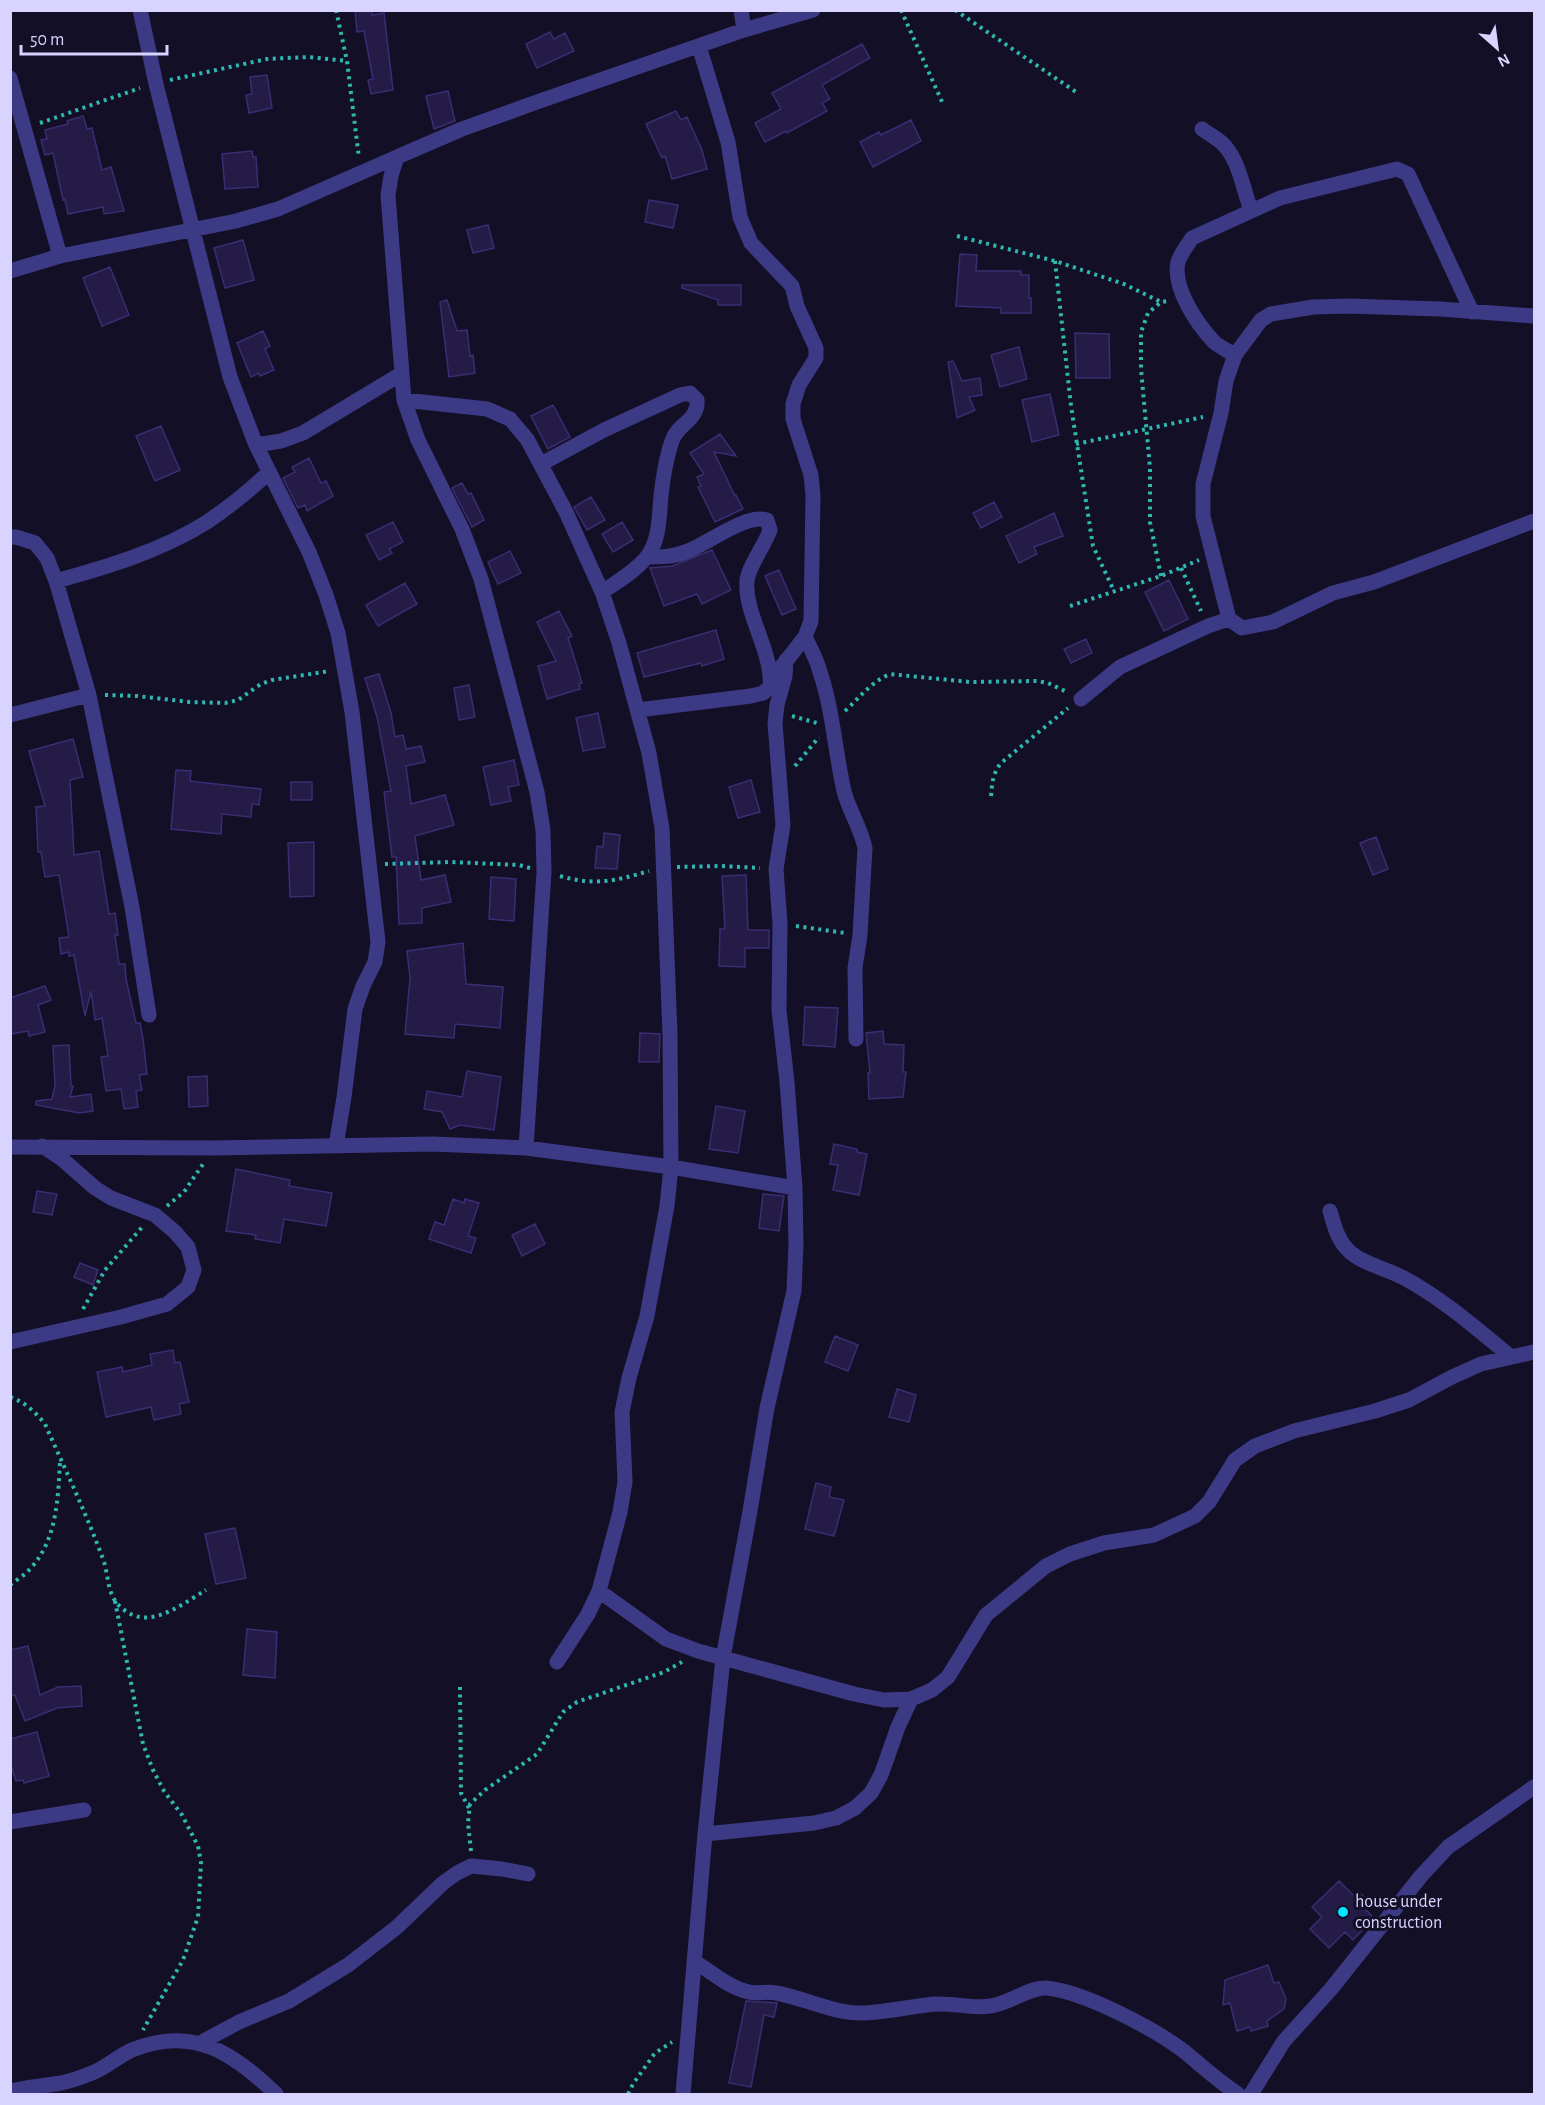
<svg xmlns="http://www.w3.org/2000/svg" width="1545" height="2105" viewBox="0 0 1545 2105" font-family="'Alegreya Sans',sans-serif">
	<style>
		.building { fill: #241b47; stroke: #3b2d73; stroke-width: 1.5 }
		.lines { fill: none; stroke-linecap: round; stroke-linejoin: round }
		.path { stroke: #2fb8b0; stroke-width: 4; stroke-dasharray: 3 4.5; stroke-linecap: butt }
		.street { stroke: #3d3a85; stroke-width: 15 }
		.poi-dot { fill: #00e5ff; stroke: #130f26; stroke-width: 2 }
		.labels { text-anchor: middle; dominant-baseline: central; stroke-width: 6; stroke-linejoin: round; paint-order: stroke }
		.poi-label { font-size: 18px; fill: #d9d4ff; stroke: #130f26; text-anchor: start }
	</style>
	<rect width="100%" height="100%" fill="#130f26"/>
	<path class="building" d="M355,10H372V15L384,13L393,90L371,94L368,80L373,79L364,31L357,32Z
		M550,32L554,39L565,33L574,51L537,68L526,44Z
		M862,44L870,58L822,85L830,99L822,103L827,111L787,133L786,131L765,142L755,123L781,109L772,93Z
		M267,75L272,108L249,113L246,95L252,94L250,77Z
		M448,91L455,121L434,129L426,96Z
		M676,111L681,120L687,117L702,150L707,169L672,179L665,156L662,158L646,124Z
		M83,116L87,129L92,128L102,170L111,167L124,211L104,214L103,207L68,214L65,199L63,200L53,153L45,155L41,140L47,139L45,130L68,124L67,121Z
		M911,120L921,141L873,167L860,142L879,132L881,135Z
		M252,151L253,157H256L258,187L225,189L222,154Z
		M649,200L678,205L673,228L645,222Z
		M488,225L494,248L473,253L467,230Z
		M243,240L254,280L225,288L214,248Z
		M960,254L977,255L976,271H1021V275H1029V298H1031V313H1001V308L956,306Z
		M110,267L129,315L102,326L83,278Z
		M682,285H741V305H718V300L682,288Z
		M447,300L457,331L467,330L470,356L473,355L475,373L449,377L440,302Z
		M263,331L270,346L265,349L274,370L260,376L259,373L251,377L237,343Z
		M1075,333L1109,334L1110,378H1076Z
		M1019,347L1027,379L1000,387L991,355Z
		M953,361L962,381L980,378L982,395L969,397L975,410L957,418L948,362Z
		M1050,394L1059,435L1032,442L1022,400Z
		M553,405L570,437L548,449L531,416Z
		M161,426L180,470L155,481L136,436Z
		M720,434L736,456L714,452L735,496L736,495L743,509L715,522L698,487L701,486L697,477L704,474L690,453Z
		M309,458L321,483L326,481L333,496L307,511L305,505L298,508L283,478L295,472L292,467Z
		M462,483L468,494L471,493L484,520L472,527L452,488Z
		M591,497L605,520L587,530L574,507Z
		M994,502L1002,517L981,528L973,513Z
		M1054,513L1063,536L1034,547L1037,554L1019,563L1006,536Z
		M393,522L403,542L389,549L392,553L379,560L366,535Z
		M622,522L633,540L613,552L602,534Z
		M712,550L731,590L702,604L697,594L664,606L650,568L672,566Z
		M510,551L521,573L498,584L488,562Z
		M779,570L796,609L782,615L765,576Z
		M1169,580L1188,619L1164,631L1145,592Z
		M405,583L417,604L378,626L366,605Z
		M559,611L572,636L568,638L582,683L579,684L580,689L547,699L538,666L556,661L537,622Z
		M716,630L724,659L702,666L701,663L644,677L637,653Z
		M1086,639L1092,653L1071,663L1064,649Z
		M379,674L391,713L395,737L403,735L406,749L421,746L425,762L406,766L411,804L445,795L454,825L415,836L421,880L445,875L451,902L422,908V923L399,924L396,857H392L384,792L391,791L377,717L365,678Z
		M469,685L475,717L459,720L454,688Z
		M598,713L605,747L583,751L576,718Z
		M73,739L83,777L70,780L74,855L99,851L109,914L115,913L118,935H115L119,964H125L126,979L136,1023H140L143,1039L147,1074L139,1075L142,1090L136,1091L138,1107L124,1109L121,1089L106,1091L101,1057L108,1056L102,1018L95,1020L91,991L85,1016L74,955L69,956V952L61,954L59,938L69,937L59,875L45,877L41,852H38L36,807L45,806L29,751Z
		M514,760L519,785L508,787L511,801L491,805L483,767Z
		M176,770L191,771L190,781L261,789L259,805L252,804L251,817L222,814L221,834L171,829Z
		M751,780L760,812L738,818L729,787Z
		M291,782H312V800H291Z
		M604,833L620,835L617,869L595,868L597,846L603,847Z
		M1376,837L1388,869L1373,875L1360,843Z
		M314,842V896L290,897L288,843Z
		M746,875L748,930H769V948H745V967L719,966L720,929H725L722,876Z
		M491,877L516,879L514,921L489,919Z
		M463,943L466,984L503,987L500,1028L455,1024L454,1038L405,1034L410,978L407,951Z
		M45,986L51,1000L38,1005L45,1032L29,1036L28,1031L10,1034V998Z
		M805,1007L838,1008L835,1047L803,1045Z
		M883,1031L884,1044L904,1045L903,1072H906L903,1097L869,1099L868,1073H870L866,1033Z
		M640,1033L660,1034L659,1062H639Z
		M69,1045L71,1086H73L70,1097L91,1094L93,1111L79,1113L36,1105V1101L52,1099L55,1086L53,1046Z
		M467,1071L501,1077L494,1130L460,1125L450,1129L442,1112L424,1109L427,1091L462,1097Z
		M207,1076L208,1106L189,1107L188,1077Z
		M716,1106L745,1111L738,1153L709,1149Z
		M834,1144L857,1149V1152L867,1154L859,1195L833,1190L838,1165L830,1164Z
		M236,1169L290,1180L289,1186L332,1193L326,1226L284,1219L280,1243L255,1239L256,1235L226,1231Z
		M37,1191L57,1194L52,1215L33,1212Z
		M763,1194L784,1196L779,1231L759,1228Z
		M453,1199L464,1203L465,1199L479,1203L468,1236L476,1238L471,1253L429,1239L435,1222L444,1225Z
		M535,1224L545,1244L522,1256L512,1235Z
		M80,1263L98,1270L93,1285L74,1277Z
		M835,1336L858,1345L848,1371L825,1362Z
		M173,1350L175,1363L180,1362L189,1402L179,1404L181,1414L154,1420L151,1407L106,1417L97,1372L122,1367L123,1372L152,1365L150,1354Z
		M897,1389L916,1395L909,1422L889,1417Z
		M816,1483L831,1487L829,1497L844,1500L834,1536L805,1529Z
		M235,1528L246,1578L216,1584L205,1534Z
		M247,1629L277,1632L275,1678L243,1675Z
		M28,1646L40,1695L58,1687L81,1686L82,1706L57,1708L25,1721L15,1695L10,1696V1650Z
		M37,1732L49,1776L24,1783L23,1780L16,1781L10,1762V1739Z
		M1339,1881L1353,1895L1358,1891L1366,1899L1364,1908L1374,1918L1353,1940L1345,1932L1329,1948L1310,1929L1322,1917L1312,1907Z
		M1268,1965L1274,1983L1279,1982L1286,1999L1284,2009L1267,2021L1268,2026L1251,2031L1250,2027L1237,2031L1230,2003L1223,2005L1225,1980Z
		M746,2001L777,2003L774,2017L764,2015L751,2087L729,2083Z"/>
	<g class="lines">
		<path class="path" d="M336,10L347,61L359,158
			M901,10L943,104
			M955,10L1076,92
			M170,80L267,59L309,57L347,61
			M40,123L140,88
			M957,236L1055,261L1124,284L1161,302
			M1055,261L1071,406L1093,546L1114,591
			M1076,444L1203,417
			M1181,568L1201,611
			M1161,576L1150,522V468L1141,369V332L1148,313L1161,302L1168,301
			M1070,606L1161,576L1199,560
			M105,695L137,696L190,702L225,703L238,700L261,684L272,680L330,671
			M845,711C860,697 871,682 890,674L970,682L1037,681L1048,683L1067,692
			M792,716L817,723
			M795,766L819,737
			M991,796C992,783 993,773 1001,763L1068,708
			M385,864L451,862L519,865L530,868
			M677,867L721,866L760,868
			M560,876C594,886 616,881 649,871
			M796,926L845,933
			M167,1206L184,1192L203,1164
			M83,1309L105,1270L143,1226
			M10,1397C25,1402 35,1412 45,1424C65,1469 86,1513 103,1559C108,1572 107,1587 114,1599C119,1608 130,1615 139,1617C162,1621 187,1601 206,1590
			M10,1585C16,1580 24,1576 29,1570C57,1541 58,1499 60,1461
			M115,1601L143,1744L153,1770L164,1791L182,1815L198,1846L201,1863L198,1917L183,1960L143,2030
			M460,1687L461,1793L470,1810
			M471,1851L468,1823L470,1804L485,1790L537,1754L563,1712L577,1702L664,1672L682,1662
			M628,2094L633,2084L655,2053L672,2042"/>
		<path class="street" d="M140,10L156,84L230,377L256,445L309,552L326,595L338,633L352,712L378,942L375,962L363,986L355,1009L344,1097L336,1146
			M741,10L744,30
			M699,46L728,142L740,217L751,243L792,286L797,306L816,348V358L799,385L793,404V419L811,475L813,495L811,621L805,637L771,680
			M10,78L60,256
			M1202,129C1209,134 1216,138 1222,143C1239,159 1243,189 1251,210
			M10,271L60,256L236,221L278,209L397,157
			M1235,355C1228,351 1220,347 1214,342C1198,325 1172,288 1178,262C1181,253 1187,246 1192,238L1280,198L1397,169L1408,174L1472,312
			M404,400L487,409L510,419L527,439L566,512L602,592L619,643L649,753L662,828L670,1034L671,1167L667,1206L647,1316L629,1378L622,1412L625,1482L620,1512L599,1591L588,1614L557,1662
			M256,445L281,441L303,433L401,374
			M541,464L604,430L680,395L690,393L697,400C699,420 677,424 672,441C666,458 663,478 661,496C659,516 660,541 646,558C634,572 617,582 602,592
			M10,537H16L35,543L47,558L56,581L89,695L132,907L149,1015
			M56,581C107,567 161,551 207,522C229,507 249,491 268,473
			M1229,619L1203,516V484L1221,413L1226,381L1235,355L1261,320L1271,314L1313,307L1349,306L1440,309L1534,316
			M805,637C811,649 817,660 820,672C833,710 835,752 844,791C849,811 861,828 865,848L860,935L855,968L856,1039
			M1081,699L1120,667L1208,626L1229,619L1242,628L1273,622L1333,593L1374,582L1534,521
			M638,710L751,696L763,693L770,687C773,651 744,614 747,581C748,567 765,545 770,530L767,520C746,513 706,545 685,552C673,557 660,557 647,557
			M10,715L89,695
			M10,1147L212,1148L433,1144L526,1148L671,1167L795,1188
			M526,1148L544,872L543,830L537,792L481,579L462,529L418,440L404,400L388,195L391,176L397,157L462,129L537,102L744,30L813,10
			M1330,1211C1334,1225 1337,1238 1347,1249C1361,1264 1386,1268 1404,1278C1443,1299 1477,1329 1511,1357
			M10,1342L121,1317L167,1304L188,1287L194,1270L188,1247L175,1232L155,1215L111,1198L95,1188L62,1159L42,1146
			M599,1591L666,1639L698,1651L854,1694L884,1700L911,1699L932,1690L948,1677L986,1615L1046,1566L1070,1554L1104,1543L1154,1535L1195,1516L1209,1502L1235,1460L1255,1446L1294,1431L1375,1411L1409,1400L1452,1377L1481,1364L1534,1352
			M10,1822L84,1810
			M705,1834L814,1823L836,1818L855,1808L871,1793L881,1775L898,1727L911,1699
			M694,1961C710,1971 729,1988 749,1992C757,1994 767,1991 776,1993C805,1998 834,2014 864,2013C888,2012 912,2006 936,2004C954,2003 973,2009 990,2006C1009,2004 1029,1987 1046,1988C1083,1991 1155,2029 1185,2052C1203,2067 1219,2082 1238,2094
			M200,2043L239,2022L289,2001L348,1965L397,1927L443,1883L457,1873L471,1866L502,1869L528,1874
			M10,2091C27,2087 44,2086 61,2083C71,2081 82,2077 92,2073C106,2068 118,2056 132,2050C193,2025 233,2053 276,2094
			M683,2094L705,1834L723,1658L750,1511L767,1408L794,1291L796,1245L795,1188L787,1082L779,1010L780,924L776,869L783,825L775,723L777,705L785,676L786,660
			M1251,2094L1284,2041L1331,1989L1421,1876L1448,1847L1534,1787"/>
	</g>
	<circle class="poi-dot" cx="1343" cy="1912" r="6"/>
	<g class="labels">
		<g class="poi-label">
			<text x="1355" y="1902">house under<tspan x="1355" dy="21">construction</tspan></text>
		</g>
	</g>
	<rect width="1545" height="2105" fill="none" stroke="#d9d4ff" stroke-width="24"/>
	<g transform="translate(1497 48) rotate(152)" stroke="#130f26" stroke-width="4.5" paint-order="stroke">
	<path d="M0-4.5L10 22L0 15L-10 22Z" fill="#d9d4ff"/>
	<text y="-9" font-size="16" font-weight="bold" text-anchor="middle" fill="#d9d4ff">N</text>
	</g>
	<path d="M21 45v9h146v-9" fill="none" stroke="#d9d4ff" stroke-width="3"/>
	<text x="30" y="45" font-size="18" fill="#d9d4ff" stroke="#130f26" stroke-width="4.5" paint-order="stroke">50 m</text>
</svg>
